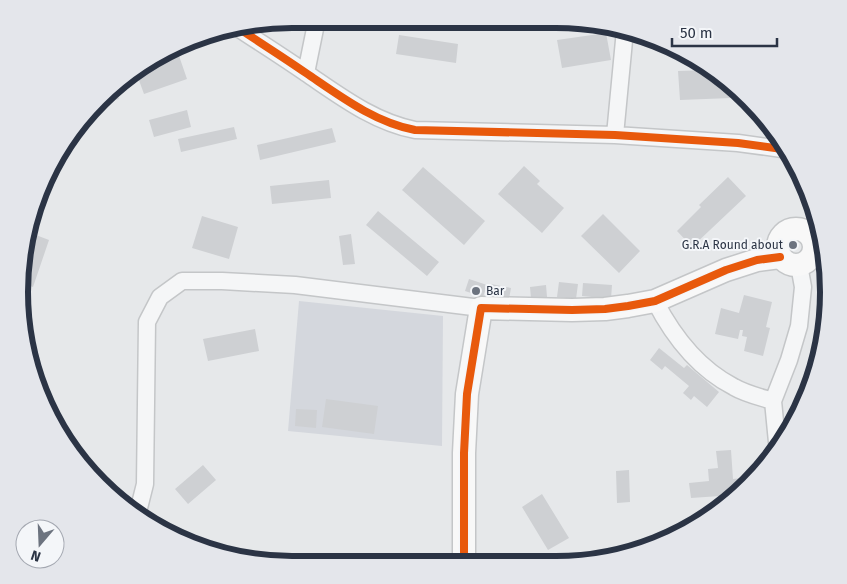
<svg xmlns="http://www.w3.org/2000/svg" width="847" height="584" viewBox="0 0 847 584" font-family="'Fira Sans',sans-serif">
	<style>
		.built { fill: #d4d7dd }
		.building { fill: #ced0d3 }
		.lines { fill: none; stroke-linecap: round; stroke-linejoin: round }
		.street-casing { stroke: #c4c6c8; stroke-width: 19 }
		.secondary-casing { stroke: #c4c6c8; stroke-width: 25 }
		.street { stroke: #f5f6f7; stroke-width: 16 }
		.secondary { stroke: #f8f8f8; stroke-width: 22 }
		.cycleway-casing { stroke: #f4f6f9; stroke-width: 11 }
		.cycleway { stroke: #e8590c; stroke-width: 8 }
		.poi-dot { fill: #6c737f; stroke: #f4f6f9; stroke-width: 2 }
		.labels { text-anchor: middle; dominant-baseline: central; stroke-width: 4; stroke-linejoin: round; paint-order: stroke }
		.poi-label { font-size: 12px; fill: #2b3445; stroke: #f4f6f9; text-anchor: end }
		.rim { fill: none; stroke: #2b3445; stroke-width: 6 }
	</style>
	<rect width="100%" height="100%" fill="#e6e8ea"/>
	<path class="built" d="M299,301L443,316L442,446L288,431Z"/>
	<path class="building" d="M606,33L611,60L562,68L557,40Z
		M399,35L458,44L456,63L396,54Z
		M177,50L187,79L144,94L136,72L158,64L156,58Z
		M711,70L730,85L731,98L680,100L678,71Z
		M115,87L119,99L92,107Z
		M187,110L191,127L154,137L149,120Z
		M234,127L237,139L181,152L178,139Z
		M332,128L336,142L260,160L257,145Z
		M524,166L540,181L537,184L564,208L542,233L498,194Z
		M423,167L485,221L464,245L402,190Z
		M728,177L746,196L692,247L677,231L701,207L699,205Z
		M329,180L331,198L272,204L270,186Z
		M378,211L439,262L427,276L366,225Z
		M603,214L640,251L619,273L581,236Z
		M202,216L238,227L229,259L192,248Z
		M28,232L49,240L33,287L22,283L21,257Z
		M351,234L355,264L343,265L339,236Z
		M469,279L487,285L483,297L465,291Z
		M559,282L578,284L576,299L557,297Z
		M583,283L612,285L611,299L582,296Z
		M491,284L511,288L509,299L489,295Z
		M546,285L547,297L531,298L530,287Z
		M744,295L772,302L766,327L770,328L763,356L744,351L747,337L742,336L743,330H740L738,339L715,334L721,308L739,313Z
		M255,329L259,351L208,361L203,339Z
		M659,348L684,368L687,365L719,392L707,407L694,396L691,400L683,393L689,386L665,366L662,370L650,360Z
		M326,399L378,406L374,434L322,427Z
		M296,409L317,410L316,428L295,426Z
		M731,450L733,479L751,477L752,480L748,485L721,505L720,496L691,498L689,483L709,481L708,469L718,468L716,451Z
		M203,465L216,480L188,504L175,489Z
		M629,470L630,502L617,503L616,471Z
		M542,494L569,538L548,550L522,507Z"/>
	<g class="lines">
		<g class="street-casing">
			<path id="street" d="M235,26C259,42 283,57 306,73C340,96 374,122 415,130L615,135L738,143L782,149
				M306,73L317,19
				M615,135L625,30
				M655,301C673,336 697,368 734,387C746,394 760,397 773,401
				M777,442L773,401L789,360L799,326L803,287L799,265
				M138,512L145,484L147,322L160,297L182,281H222L295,285L481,308"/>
		</g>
		<g class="secondary-casing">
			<path id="secondary" d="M778 247a18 18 0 1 1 36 0a18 18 0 1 1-36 0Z
				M464,562V453L467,394L481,308L572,310L605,309L628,306L655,301L726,270L757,260L780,257"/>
		</g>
		<use href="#street" class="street"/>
		<use href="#secondary" class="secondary"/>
		<g class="cycleway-casing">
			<path id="cycleway" d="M235,26C259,42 283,57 306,73C340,96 374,122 415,130L615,135L738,143L782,149
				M464,562V453L467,394L481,308L572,310L605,309L628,306L655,301L726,270L757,260L780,257"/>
		</g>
		<use href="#cycleway" class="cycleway"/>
	</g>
	<g class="poi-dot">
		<circle cx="793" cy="245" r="5"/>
		<circle cx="476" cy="291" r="5"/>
	</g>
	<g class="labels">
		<g class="poi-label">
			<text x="783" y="245">G.R.A Round about</text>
			<text x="486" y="291" text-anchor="start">Bar</text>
		</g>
	</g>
	<path d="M0 0H847V584H0ZM292 28H556A264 264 0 0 1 820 292V292A264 264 0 0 1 556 556H292A264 264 0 0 1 28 292V292A264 264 0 0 1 292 28Z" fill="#e4e6eb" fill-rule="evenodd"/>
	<path class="rim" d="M292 28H556A264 264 0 0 1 820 292V292A264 264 0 0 1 556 556H292A264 264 0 0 1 28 292V292A264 264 0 0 1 292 28Z"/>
	<g transform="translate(40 544) rotate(199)"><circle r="24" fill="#f4f6f9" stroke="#a4a8b1"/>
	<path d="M0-4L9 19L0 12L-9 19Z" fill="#6c737f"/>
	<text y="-8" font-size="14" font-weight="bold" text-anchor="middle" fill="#2b3445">N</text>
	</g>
	<path d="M672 38v8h105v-8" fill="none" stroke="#2b3445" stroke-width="2.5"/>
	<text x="680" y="38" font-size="15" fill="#2b3445" stroke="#f4f6f9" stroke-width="4" paint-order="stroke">50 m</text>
</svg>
